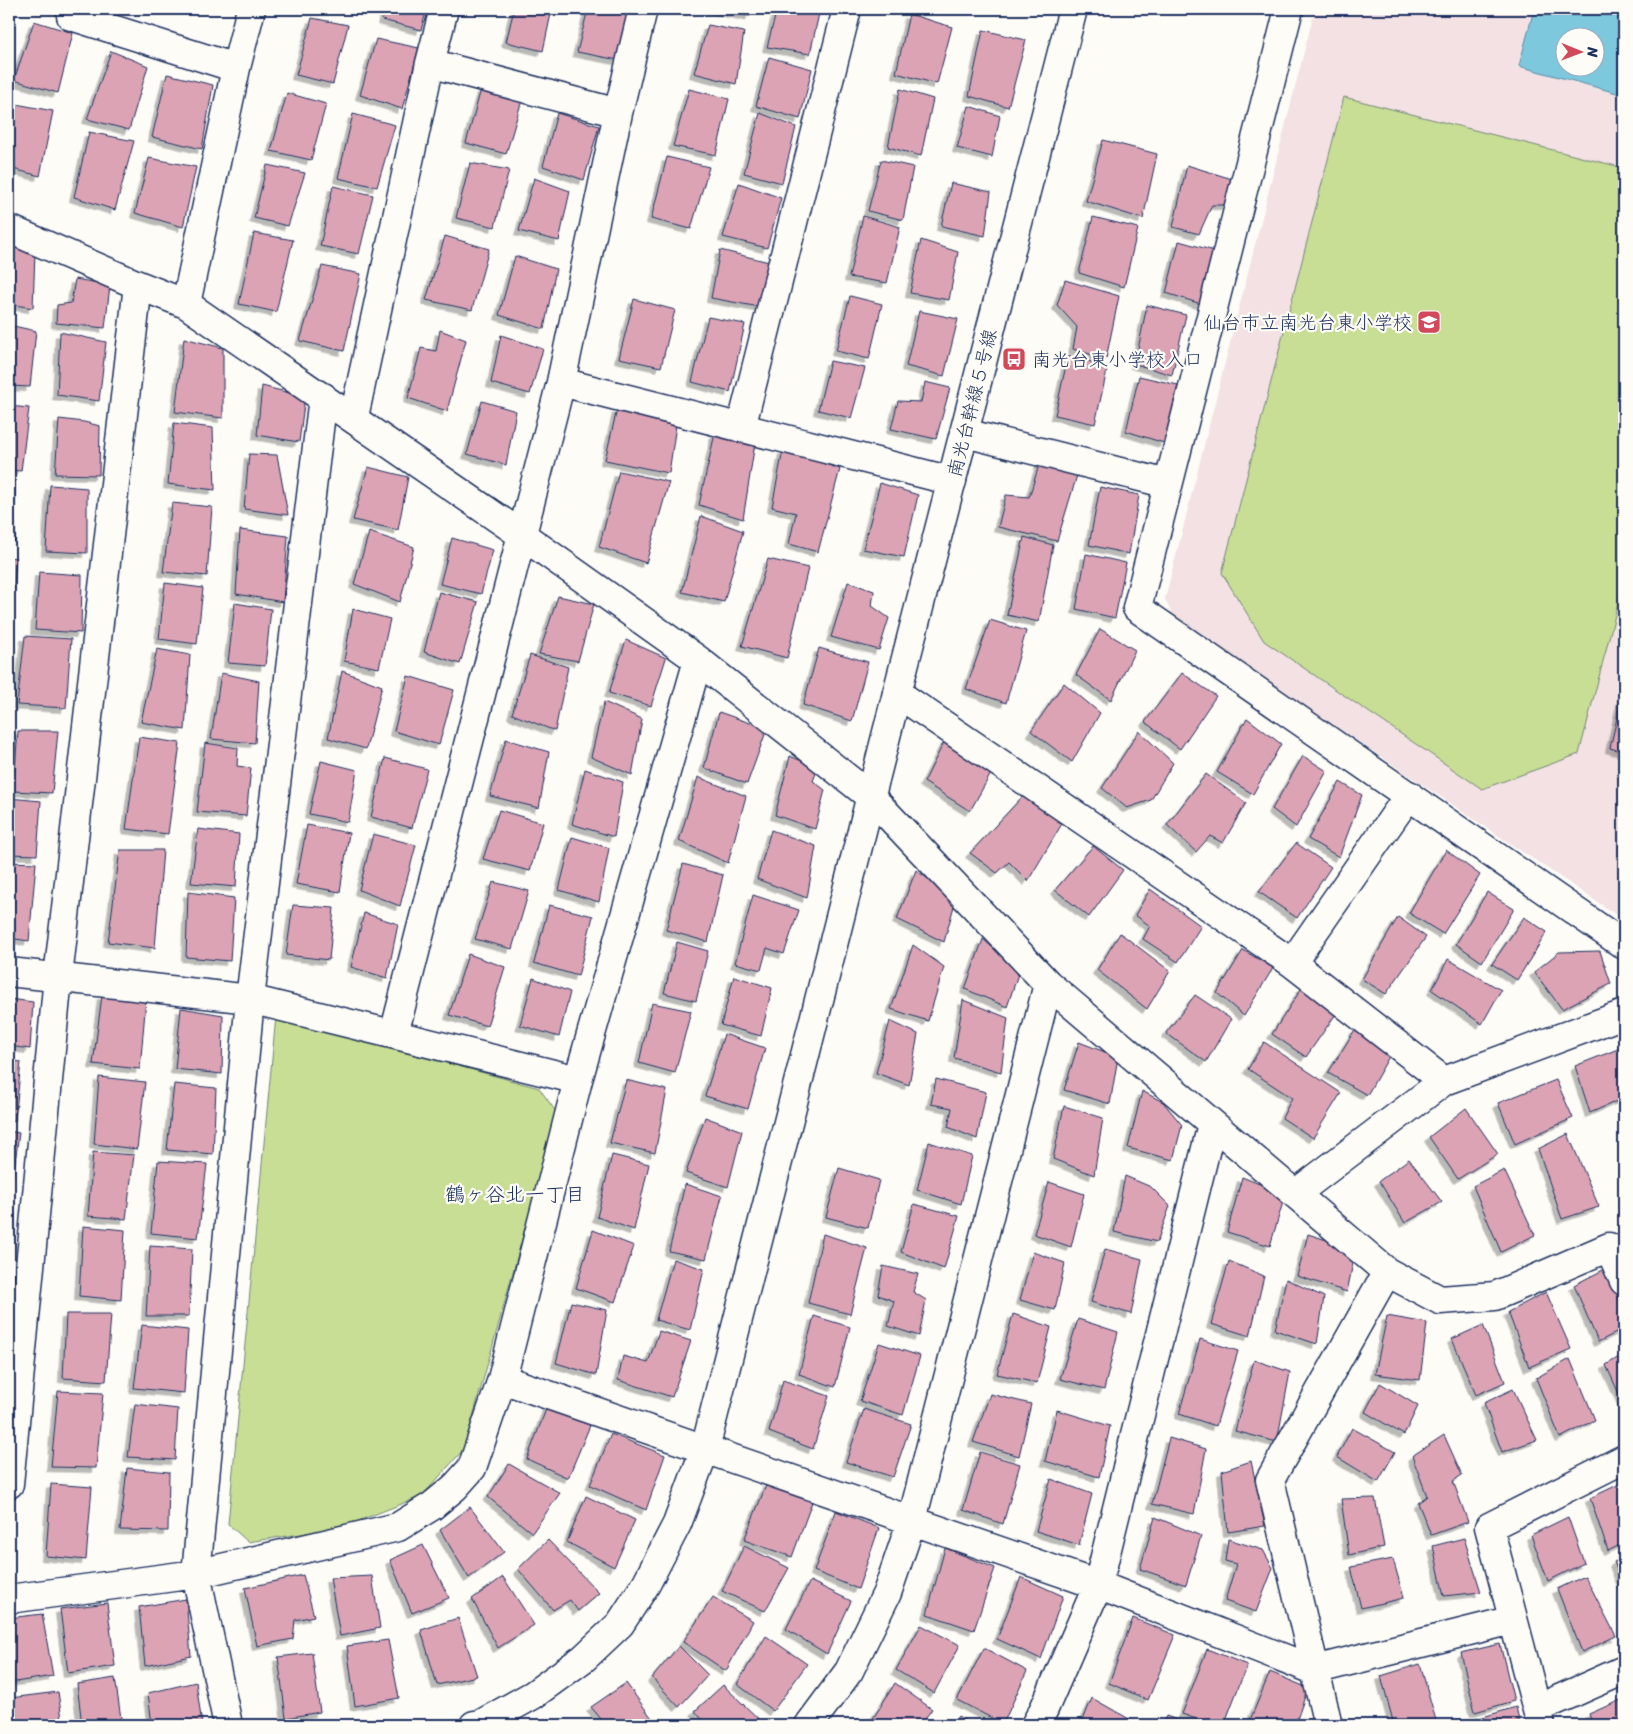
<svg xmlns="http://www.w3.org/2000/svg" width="1633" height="1734" viewBox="0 0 1633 1734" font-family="Sriracha,'Klee One',sans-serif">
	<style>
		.built { fill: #f3e1e3; fill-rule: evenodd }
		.green { fill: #c8de94; stroke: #728679 }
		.water { fill: #7dc8dc; stroke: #568baa; fill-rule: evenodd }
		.building { fill: #dca3b4; stroke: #1b2f5e; filter: url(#shadow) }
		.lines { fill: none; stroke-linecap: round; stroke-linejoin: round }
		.minor-casing { stroke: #1b2f5e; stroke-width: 31 }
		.tertiary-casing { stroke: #1b2f5e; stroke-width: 31 }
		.minor { stroke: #fdfcf7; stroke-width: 28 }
		.tertiary { stroke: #fdfcf7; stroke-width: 28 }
		.labels { text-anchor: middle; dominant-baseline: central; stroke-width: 4.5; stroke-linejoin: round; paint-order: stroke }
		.poi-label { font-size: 19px; fill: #1b2f5e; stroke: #fdfcf7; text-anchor: end }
		.street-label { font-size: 19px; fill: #1b2f5e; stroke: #fdfcf7 }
		.neighbourhood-label { font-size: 20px; fill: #1b2f5e; stroke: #fdfcf7 }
	</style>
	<defs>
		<filter id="shadow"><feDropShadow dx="-4.5" dy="4.5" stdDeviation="0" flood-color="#0004"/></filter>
	</defs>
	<rect width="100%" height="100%" fill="#fdfcf7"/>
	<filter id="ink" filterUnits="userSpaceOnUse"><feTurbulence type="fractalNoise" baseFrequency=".02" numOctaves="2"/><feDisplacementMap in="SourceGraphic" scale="10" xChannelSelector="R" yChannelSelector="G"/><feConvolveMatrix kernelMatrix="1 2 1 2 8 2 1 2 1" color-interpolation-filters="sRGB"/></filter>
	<g filter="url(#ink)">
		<path class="built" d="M1315,9H1624V920L1173,617L1165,599ZM1566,38H1596V68H1566Z"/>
		<path class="green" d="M1344,97L1624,168V580L1579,754L1482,789L1264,641L1222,573Z
			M276,1016L539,1088L557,1113L464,1449L422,1496L340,1528L248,1542L228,1524Z"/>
		<path class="water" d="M1534,9H1624V95L1519,66ZM1566,38H1596V68H1566Z"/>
		<path class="building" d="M385,9H427L421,30L382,20Z
			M514,9H552L543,51L506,42Z
			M588,9H630L618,60L577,52Z
			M712,9H752L750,16Z
			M777,9H820L810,54L767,47Z
			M909,14L952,27L937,84L896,73Z
			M312,18L348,25L333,84L296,75Z
			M34,21L73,33L58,93L14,80Z
			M708,25L744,32L736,84L694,73Z
			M983,30L1026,40L1008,107L969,96Z
			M376,39L419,48L402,109L360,95Z
			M111,51L148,66L129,130L87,119Z
			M769,57L812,69L800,119L756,106Z
			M167,74L213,85L202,149L152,137Z
			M481,89L522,100L506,154L466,143Z
			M689,89L729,99L716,155L673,146Z
			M900,89L933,99L921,156L888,147Z
			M287,93L326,104L311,160L271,151Z
			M16,104L53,111L40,176L9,168V132Z
			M969,106L1000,116L992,157L957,148Z
			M557,113L599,126L584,180L543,166Z
			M760,113L796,127L782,183L744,173Z
			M353,114L395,125L377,187L338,178Z
			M89,132L134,141L115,210L74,197Z
			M1103,140L1157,154L1143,219L1086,201Z
			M667,157L709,167L691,229L651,219Z
			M149,158L196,167L183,227L135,213Z
			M881,160L913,167L903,220L868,211Z
			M470,163L509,170L495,227L456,218Z
			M267,165L305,173L288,226L254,218Z
			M1187,165L1232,179L1228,205H1212L1199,234L1173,227Z
			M534,178L570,191L559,241L519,231Z
			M739,183L781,198L767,248L723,237Z
			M951,183L991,192L985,236L941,226Z
			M333,186L373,195L359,254L320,246Z
			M863,216L900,227L887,283L849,277Z
			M1093,217L1138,228L1124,287L1079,273Z
			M254,233L293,240L276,312L239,304Z
			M445,236L489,249L472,310L426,300Z
			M921,240L958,252L949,300L910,293Z
			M1179,241L1218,252L1201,304L1166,293Z
			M9,245L35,252L33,308L9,304Z
			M720,250L769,262L759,307L711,298Z
			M515,256L556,269L544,329L499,315Z
			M322,266L361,274L344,351L300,341Z
			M75,279L110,285L105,328L56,323L57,305L71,303Z
			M1065,280L1119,296L1106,359L1073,349L1077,327L1057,305Z
			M850,296L882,304L869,359L836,351Z
			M634,299L675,310L661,367L619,358Z
			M1147,305L1186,315L1172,375L1135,364Z
			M919,311L958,319L944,376L906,366Z
			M708,317L745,324L730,392L692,382Z
			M9,325L36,331L30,387L9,386Z
			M440,330L466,340L447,411L408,398L421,348L436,351Z
			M60,332L106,342L99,401L57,395Z
			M501,335L543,349L530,394L491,383Z
			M184,338L223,348V418L175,412Z
			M1068,356L1108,366L1095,424L1055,415Z
			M830,361L865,368L851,418L818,410Z
			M1139,376L1178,385L1164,443L1126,431Z
			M925,382L950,388L936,439L891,429L898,401L921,402Z
			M262,386L305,397L299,442L257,435Z
			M482,401L516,411L506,465L467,454Z
			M9,406L29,408L21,471L9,470Z
			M617,409L676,425L669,473L605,460Z
			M59,419L84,422L100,426L99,475L55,474Z
			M174,423L213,428L215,490L168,484Z
			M715,433L755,443L743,519L699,505Z
			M783,450L840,469L818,552L789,544L796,513L772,507Z
			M249,454L277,455L288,515L244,509Z
			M1040,462L1078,472L1057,541L998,527L1006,495L1029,497Z
			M368,467L408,477L398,530L353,520Z
			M619,471L669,482L646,563L599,547Z
			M9,480L15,481V542L9,541Z
			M880,483L918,495L904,557L863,549Z
			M50,485L87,488V553L46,551Z
			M1100,487L1139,495L1129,554L1089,545Z
			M172,503L212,507L207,576L163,572Z
			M701,516L743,531L724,602L682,592Z
			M240,530L288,536L283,602L236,594Z
			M369,532L414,547L400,602L354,584Z
			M1024,537L1053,545L1039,622L1007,615Z
			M452,538L493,550L481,594L440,584Z
			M1086,554L1126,563L1115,618L1076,609Z
			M9,557L16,558L12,615H9Z
			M768,559L808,568L787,658L742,646Z
			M39,572L82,575L81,633L35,630Z
			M848,582L874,591L872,606L889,618L879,650L831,637Z
			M165,583L203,588L197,644L159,639Z
			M439,592L478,602L460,664L424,652Z
			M558,596L594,604L578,661L539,654Z
			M235,603L271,609L265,666L228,663Z
			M353,609L390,619L379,668L344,661Z
			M990,620L1026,631L1006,703L966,689Z
			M1100,629L1135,650L1111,700L1076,675Z
			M25,636L71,639L66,708L17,705Z
			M626,640L666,658L651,706L609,693Z
			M819,648L868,662L852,721L803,705Z
			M157,649L190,655L185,730L141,722Z
			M530,655L568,667L555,731L512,714Z
			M342,671L382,686L366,749L328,738Z
			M221,673L259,681L255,743L211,739Z
			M1182,673L1216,696L1180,749L1145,722Z
			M408,676L454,690L439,745L394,731Z
			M1064,683L1100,713L1072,762L1031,731Z
			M1624,689V752L1610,748Z
			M604,702L642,719L632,775L591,757Z
			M719,712L767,729L747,784L704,768Z
			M1247,718L1281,744L1253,794L1217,772Z
			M18,731H58L52,793L13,791Z
			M1139,731L1173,763L1151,800L1127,808L1102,788Z
			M139,737L180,743L168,834L126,829Z
			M506,739L549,752L539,808L490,796Z
			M945,740L993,770L970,811L924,782Z
			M205,743L238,748L237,766L251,768L246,816L197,812Z
			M790,756L818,768L813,781L825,790L815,829L775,815Z
			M1303,756L1327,771L1296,827L1272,809Z
			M385,758L427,769L412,828L371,817Z
			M321,761L357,770L348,822L309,814Z
			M585,769L623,782L614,837L572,824Z
			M1206,774L1246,803L1223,843L1210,836L1196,852L1167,825Z
			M698,777L746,796L728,863L679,841Z
			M1340,782L1362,795L1339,857L1308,839Z
			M1024,795L1063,822L1028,881L1009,862L997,873L970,853Z
			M9,798L41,801L37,855L9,854Z
			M499,810L543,823L530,871L483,859Z
			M307,825L349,833L340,892L296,884Z
			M198,829L239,834L236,887L191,883Z
			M771,830L816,846L807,898L757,879Z
			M373,834L416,845L400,906L359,890Z
			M572,837L609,848L599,902L559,890Z
			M1296,843L1331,867L1297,918L1259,892Z
			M1093,846L1123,870L1089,917L1055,890Z
			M120,850H163L155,948L108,942Z
			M1446,850L1480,875L1443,934L1409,913Z
			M9,862L36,863L29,941L9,938Z
			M683,864L723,875L708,942L666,930Z
			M916,870L956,899L944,942L897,919Z
			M493,882L529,891L512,949L475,939Z
			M1150,889L1201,926L1178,962L1143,939L1150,926L1135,915Z
			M188,892L234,898L230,961L186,957Z
			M1487,892L1514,909L1482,962L1456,944Z
			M753,895L799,910L784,954L767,948L761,970L735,963Z
			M293,905L334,908L329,960L286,955Z
			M549,905L593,916L578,976L534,963Z
			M364,913L398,924L387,978L351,967Z
			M1398,917L1426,937L1386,994L1362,979Z
			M1524,917L1547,932L1517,980L1492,964Z
			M1120,933L1170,971L1147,1009L1097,970Z
			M983,939L1019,971L1007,1007L965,989Z
			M677,942L708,951L696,1001L664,993Z
			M913,945L944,967L928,1021L891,1009Z
			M1243,950L1273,968L1244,1016L1217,993Z
			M1600,951L1611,984L1562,1009L1534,972L1559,952Z
			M468,954L505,967L487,1026L449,1015Z
			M1448,959L1501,990L1482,1024L1432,990Z
			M734,976L772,988L761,1036L721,1025Z
			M533,978L570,992L559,1037L520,1025Z
			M1303,986L1338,1011L1306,1057L1272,1034Z
			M102,995L146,999L140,1069L93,1064Z
			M1195,995L1231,1019L1206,1062L1166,1033Z
			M9,999L33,1002L30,1049L9,1046Z
			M963,1000L1008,1018L1001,1072L954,1058Z
			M652,1003L691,1011L675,1073L639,1063Z
			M181,1008L223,1015L222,1074L175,1069Z
			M890,1021L918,1034L909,1085L876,1073Z
			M1356,1028L1391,1053L1367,1095L1328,1073Z
			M724,1034L765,1048L748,1109L705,1096Z
			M1079,1042L1118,1057L1110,1104L1064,1090Z
			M1264,1042L1341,1093L1313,1138L1282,1118L1292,1098L1248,1069Z
			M1623,1047L1624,1098L1590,1113L1575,1066Z
			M9,1060L21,1062L15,1121L9,1120Z
			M99,1077L145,1082L137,1149L94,1144Z
			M936,1079L986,1092L977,1139L948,1127L952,1108L931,1104Z
			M626,1080L667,1090L655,1153L610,1143Z
			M1556,1080L1573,1118L1515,1144L1498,1103Z
			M174,1084L216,1088L213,1154L167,1150Z
			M1142,1091L1163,1102L1182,1125L1173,1160L1128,1148Z
			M1064,1106L1103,1118L1094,1175L1053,1159Z
			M1466,1108L1498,1154L1458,1179L1429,1137Z
			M705,1117L742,1131L728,1187L686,1173Z
			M9,1131L19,1133L10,1200H9Z
			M1568,1134L1599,1207L1562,1219L1538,1149Z
			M929,1142L972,1156L961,1204L917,1190Z
			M93,1152L134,1155L126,1219L88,1216Z
			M612,1155L649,1164L634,1230L597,1217Z
			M1409,1159L1442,1202L1405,1223L1379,1181Z
			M158,1161L207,1164L198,1238L151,1233Z
			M839,1168L879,1180L868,1228L826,1217Z
			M1504,1170L1535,1235L1501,1252L1473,1186Z
			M1125,1176L1151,1187L1170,1206L1157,1242L1114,1232Z
			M1242,1177L1267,1187L1283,1202L1270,1246L1227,1232Z
			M1049,1182L1084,1194L1071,1247L1034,1234Z
			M685,1184L722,1196L706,1259L669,1251Z
			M914,1204L959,1216L944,1269L901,1252Z
			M83,1226L125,1230L121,1300L79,1296Z
			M593,1230L634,1246L615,1302L576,1288Z
			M823,1234L867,1248L850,1314L808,1303Z
			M1308,1234L1342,1245L1354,1258L1347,1292L1297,1276Z
			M150,1246L192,1249L189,1316H146Z
			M1105,1249L1142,1259L1131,1314L1091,1302Z
			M1033,1252L1065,1263L1055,1310L1020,1300Z
			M673,1259L704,1269L690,1330L656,1320Z
			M1229,1261L1264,1276L1250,1336L1211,1324Z
			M883,1266L918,1274L913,1292L926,1300L919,1336L888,1326L894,1301L878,1295Z
			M1605,1269L1624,1310V1329L1598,1342L1574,1285Z
			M1286,1279L1324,1297L1317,1344L1275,1330Z
			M1546,1292L1571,1349L1529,1367L1508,1312Z
			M571,1302L607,1310L596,1375L556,1363Z
			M66,1314H111L106,1381L63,1378Z
			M1013,1314L1051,1327L1037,1383L997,1374Z
			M814,1316L850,1327L835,1387L799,1374Z
			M1387,1316L1427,1323L1420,1380L1375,1374Z
			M1078,1319L1118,1332L1104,1390L1060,1379Z
			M142,1325L188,1330L184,1393L134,1388Z
			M1483,1325L1505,1382L1476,1395L1452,1339Z
			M659,1331L691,1341L672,1397L618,1380L623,1356L648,1363Z
			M1200,1339L1238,1351L1216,1426L1179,1414Z
			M879,1343L920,1356L903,1415L860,1401Z
			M1624,1354V1405L1606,1365Z
			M1570,1359L1595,1420L1560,1438L1536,1378Z
			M1254,1360L1290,1372L1277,1442L1235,1431Z
			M783,1380L829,1396L813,1449L769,1432Z
			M1380,1383L1418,1406L1404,1435L1365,1412Z
			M1513,1389L1537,1440L1502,1452L1484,1403Z
			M58,1391L103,1393L96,1468L51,1467Z
			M990,1394L1031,1404L1019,1456L973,1442Z
			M135,1404L178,1409L175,1460L128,1457Z
			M548,1404L591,1423L568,1478L527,1459Z
			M864,1409L911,1424L893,1477L846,1462Z
			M1057,1410L1110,1426L1099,1477L1045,1461Z
			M1352,1428L1395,1452L1378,1482L1337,1457Z
			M611,1434L665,1455L646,1510L590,1485Z
			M1444,1435L1462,1475L1453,1481L1468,1522L1431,1535L1418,1503L1427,1496L1412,1456Z
			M1169,1438L1206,1449L1194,1514L1152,1504Z
			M980,1452L1020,1464L1003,1524L963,1510Z
			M1251,1461L1265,1526L1228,1532L1222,1471Z
			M509,1464L560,1493L532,1533L488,1497Z
			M127,1468L169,1472L168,1531L120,1530Z
			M1051,1479L1092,1494L1079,1545L1036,1531Z
			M1624,1482V1543L1608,1551L1590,1498Z
			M767,1483L812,1502L792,1557L744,1540Z
			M51,1484L92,1487L86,1560L46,1556Z
			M586,1496L635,1520L614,1567L567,1542Z
			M1375,1498L1384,1547L1349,1555L1341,1499Z
			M470,1507L504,1552L469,1578L440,1530Z
			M836,1511L879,1528L858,1589L814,1571Z
			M1155,1517L1201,1536L1186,1585L1140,1569Z
			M1568,1517L1584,1563L1548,1581L1531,1535Z
			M1464,1538L1481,1592L1444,1596L1433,1546Z
			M1228,1539L1263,1550L1273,1568L1256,1612L1225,1601L1236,1564L1225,1561Z
			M548,1540L599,1593L578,1611L570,1600L553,1610L518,1569Z
			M423,1545L449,1598L412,1613L390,1560Z
			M744,1546L789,1568L765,1611L722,1591Z
			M945,1548L995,1568L974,1630L927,1614Z
			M1624,1557V1587L1614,1562Z
			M1393,1559L1404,1598L1361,1608L1351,1567Z
			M303,1575L314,1616L295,1620L293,1639L257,1646L245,1588Z
			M372,1576L380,1628L340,1636L330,1578Z
			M1585,1576L1616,1636L1582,1652L1557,1589Z
			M503,1577L534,1625L498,1648L472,1599Z
			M1021,1577L1063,1596L1041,1659L997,1639Z
			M810,1581L851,1601L827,1654L786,1629Z
			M713,1597L753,1621L726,1671L683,1642Z
			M186,1599L191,1656L145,1666L139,1607Z
			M107,1603L115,1666L68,1673L60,1609Z
			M42,1614L53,1676L9,1683V1618Z
			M458,1618L477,1676L437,1685L421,1630Z
			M1133,1618L1175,1635L1148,1700L1109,1683Z
			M921,1625L960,1645L934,1693L896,1670Z
			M766,1636L807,1664L773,1711L737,1684Z
			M388,1640L399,1698L355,1706L347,1646Z
			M1500,1644L1514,1701L1475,1712L1461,1653Z
			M679,1646L708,1675L679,1707L652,1678Z
			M984,1648L1027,1671L1003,1724L957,1700Z
			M1207,1649L1247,1665L1224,1725H1213L1182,1714Z
			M312,1653L320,1712L286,1718L278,1657Z
			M1420,1664L1437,1724L1394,1725L1381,1676Z
			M1270,1672L1308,1688L1295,1725H1248Z
			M115,1678L122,1725H82L77,1684Z
			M196,1682L202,1725H152L148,1693Z
			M626,1683L654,1721L648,1725H606L591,1707Z
			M895,1683L932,1709L920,1725H869Z
			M723,1685L765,1725H707L695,1711Z
			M58,1692L63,1725H14L10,1698Z
			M1092,1698L1131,1720L1129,1725H1081Z
			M1623,1699L1624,1725H1593L1589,1714Z
			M1516,1707L1520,1725H1477L1476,1719Z
			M958,1716L972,1725H953Z
			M1166,1716L1191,1725H1162Z"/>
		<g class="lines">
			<g class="minor-casing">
				<path id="minor" d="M72,9L71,16L236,68
					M1289,9L1137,608L1624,945
					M430,63L618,113
					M9,229L138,285L186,304L522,535L698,660L871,797L1048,984L1387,1272L1440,1300L1495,1296L1609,1247L1624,1281
					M186,304L236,68L251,9
					M561,382L952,481
					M354,417L430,63L444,9
					M741,428L847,9
					M965,433L1168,484
					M897,693L1292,963L1444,1081L1624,1014
					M1292,963L1409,795
					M9,972L250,999L578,1080
					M394,1034L561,382L618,113L643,9
					M1295,1194L1444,1081
					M502,1379L1098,1585L1314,1670L1513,1620
					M9,1484L58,977L138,285
					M9,1599L196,1574L398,1527L432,1506L455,1487L472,1468L502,1379L578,1080L698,660
					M1537,1709L1624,1670
					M228,1725L196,1574L250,999L323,397
					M809,1725L849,1671L887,1593L912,1520L1048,984
					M1035,1725L1044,1709L1098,1585L1212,1124
					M1328,1725L1270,1480L1387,1272
					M1541,1725L1489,1527L1624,1459"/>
			</g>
			<g class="tertiary-casing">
				<path id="tertiary" d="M474,1725L481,1724L533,1695L584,1658L620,1624L646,1584L677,1524L705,1449L897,693L1073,9"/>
			</g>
			<use href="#minor" class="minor"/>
			<use href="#tertiary" class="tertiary"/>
		</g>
	</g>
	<defs>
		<g id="school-square" transform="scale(1.25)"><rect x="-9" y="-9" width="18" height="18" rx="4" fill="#d1495b" stroke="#fdfcf7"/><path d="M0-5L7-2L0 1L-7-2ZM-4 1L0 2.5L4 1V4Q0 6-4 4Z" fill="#fff"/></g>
		<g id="bus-square" transform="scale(1.25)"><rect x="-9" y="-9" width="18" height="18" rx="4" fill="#d1495b" stroke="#fdfcf7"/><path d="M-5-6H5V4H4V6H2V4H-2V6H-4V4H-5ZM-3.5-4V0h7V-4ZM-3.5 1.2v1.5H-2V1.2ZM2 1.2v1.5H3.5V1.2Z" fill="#fff"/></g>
	</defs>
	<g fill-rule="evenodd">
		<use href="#school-square" x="1429" y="322"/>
		<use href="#bus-square" x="1014" y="359"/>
	</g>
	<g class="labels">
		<g class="poi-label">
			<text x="1412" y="322">仙台市立南光台東小学校</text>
			<text x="1032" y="359" text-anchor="start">南光台東小学校入口</text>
		</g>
		<g class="street-label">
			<text transform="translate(972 403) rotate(-76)">南光台幹線５号線</text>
		</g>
		<g class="neighbourhood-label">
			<text x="515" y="1194">鶴ヶ谷北一丁目</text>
		</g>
	</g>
	<rect width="1633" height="1734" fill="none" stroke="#fdfcf7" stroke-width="30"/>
	<rect x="15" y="15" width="1603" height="1704" fill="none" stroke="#1b2f5e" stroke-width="2" filter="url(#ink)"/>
	<g transform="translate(1580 52) rotate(91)"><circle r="24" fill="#fdfcf7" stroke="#a3aaba"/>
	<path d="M0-4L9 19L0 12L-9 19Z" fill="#d1495b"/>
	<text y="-8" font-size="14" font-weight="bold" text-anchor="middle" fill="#1b2f5e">N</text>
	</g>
</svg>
